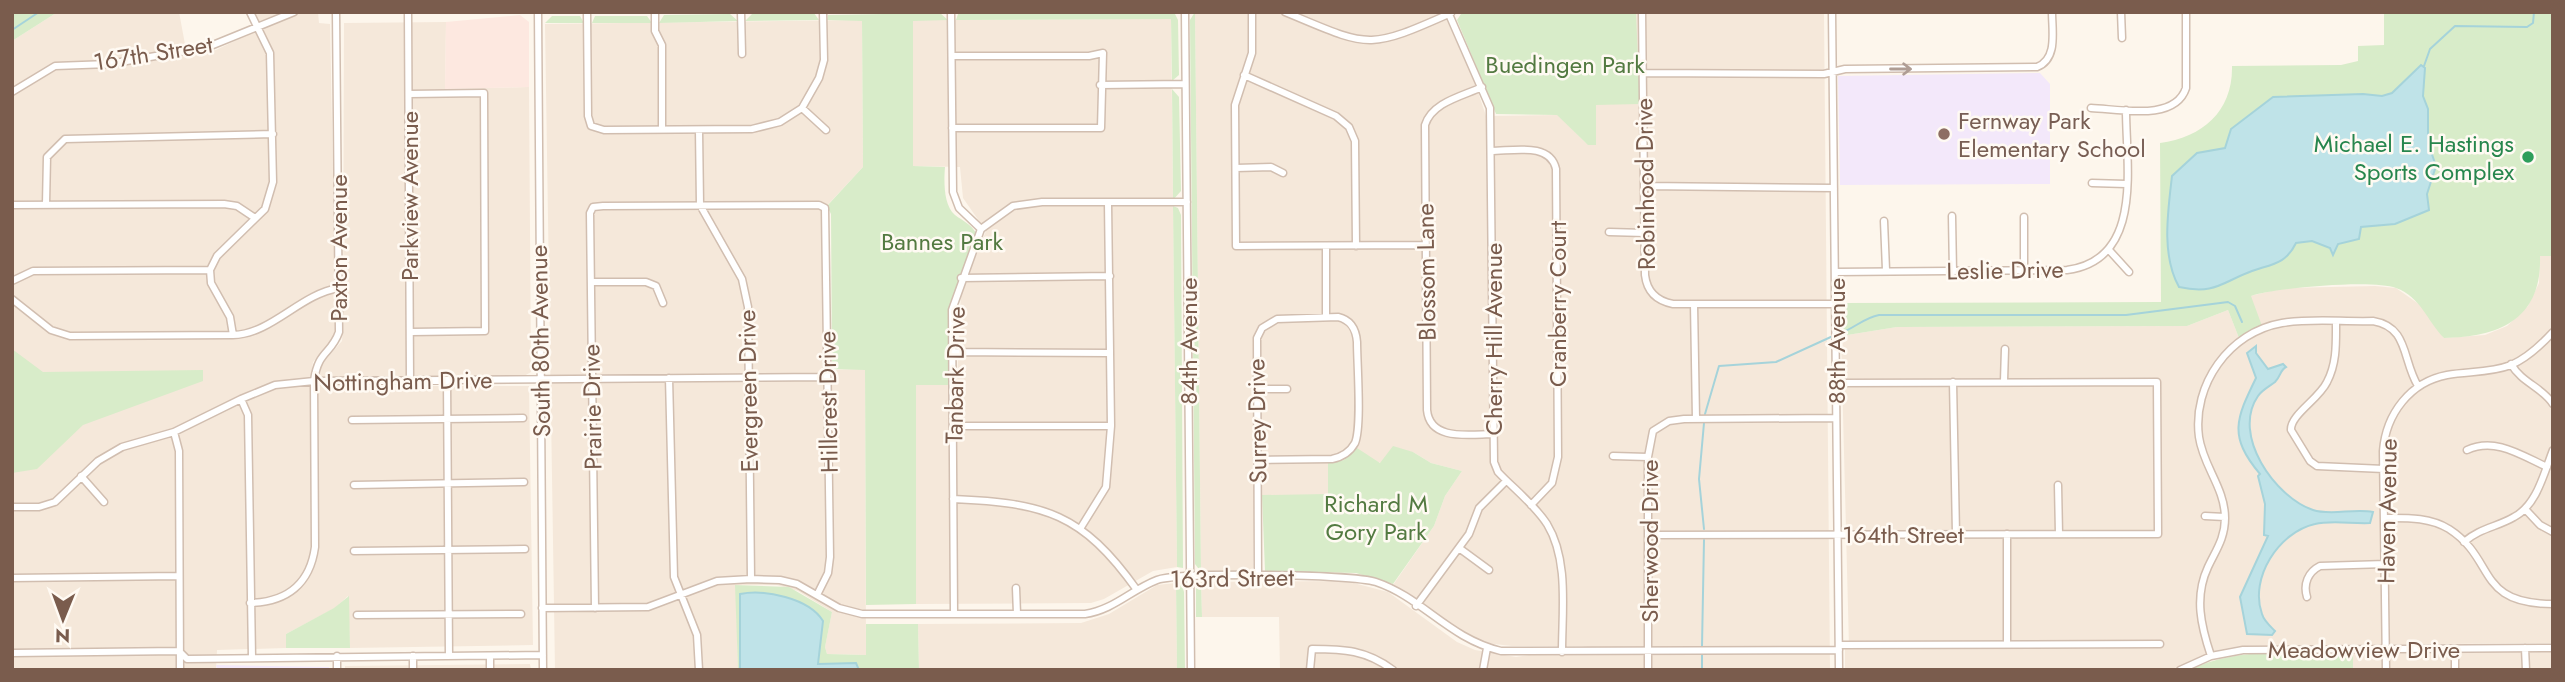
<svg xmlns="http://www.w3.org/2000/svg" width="2565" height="682" viewBox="0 0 2565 682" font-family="Jost,sans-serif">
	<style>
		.residential { fill: #f5e8da }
		.commercial { fill: #fde8e0 }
		.education { fill: #f3e8fa }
		.green { fill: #d8ecc9 }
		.water { fill: #bfe3e8; stroke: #a5d3da; stroke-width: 2 }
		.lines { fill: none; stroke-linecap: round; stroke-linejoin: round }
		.stream { stroke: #a5d3da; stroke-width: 2 }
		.minor-casing { stroke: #d1beb0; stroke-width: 9 }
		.minor { stroke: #fff; stroke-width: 6 }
		.oneway { stroke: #af9d94 }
		.education-dot { fill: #8d6e63; stroke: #fffaf3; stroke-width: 2.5 }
		.leisure-dot { fill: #2e9e5b; stroke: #fffaf3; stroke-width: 2.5 }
		.labels { text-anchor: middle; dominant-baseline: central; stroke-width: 5; stroke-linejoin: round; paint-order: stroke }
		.street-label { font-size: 24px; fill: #7a5c4d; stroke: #fffaf3 }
		.park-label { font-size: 24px; fill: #537a41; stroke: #fffaf3 }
		.education-label { font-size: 24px; fill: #785e54; stroke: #fffaf3; text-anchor: start }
		.leisure-label { font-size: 24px; fill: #27864d; stroke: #fffaf3; text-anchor: end }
	</style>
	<rect width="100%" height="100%" fill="#fdf6ec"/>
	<path class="residential" d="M179,12L187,55L216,50L262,28L254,12H318L319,23L330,24L336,328L331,341L313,362L309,386H529L533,645L350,648L348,596L335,608L286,634V648L217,650L216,670H12V41L56,13Z
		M1195,12H1443L1474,80L1486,116L1558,115L1586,143L1582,129L1584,12H1824L1830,670H1280L1279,617H1202L1201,582L1346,581L1388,592L1457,642L1475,650L1516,657L1588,646H1512L1485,643L1460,632L1393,585L1434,526L1445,496L1462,471L1431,463L1413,452L1381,463L1353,454L1344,460L1328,463V495H1254L1253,571L1201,572Z
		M1171,19L1177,567L1153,571L1104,599L1091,603L916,604V385L957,384L961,292L986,231L963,198L960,167L913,166V20Z
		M862,20L863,167L821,212L824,370L865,369L866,655L827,654L825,647L832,612L798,591L777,585H736L738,670H555L545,24Z
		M446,22L445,89L529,87L531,372L524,376L322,378L319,376L320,366L342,341L343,326L344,23Z
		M2540,256H2553V643L2240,646L2218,650L2170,670H1845V649L1849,647L1841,336L1897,327L2187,326L2228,310L2239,338L2261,326L2250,296L2284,288L2375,286L2396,288L2423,307L2444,338L2485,335L2507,326L2528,306L2539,283Z
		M1176,583L1177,670H919L918,624L1081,623L1109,614L1157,585Z
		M2553,651V670H2353V653Z
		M530,664L531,670H345V666Z"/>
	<path class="commercial" d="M520,15L529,22V87L445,89L446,22Z"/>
	<path class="education" d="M2040,73L2050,84V184L1840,185L1838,76Z
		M216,665L329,667V670H217Z"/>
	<path class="green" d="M12,12H68L56,13L12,41Z
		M964,12H1174L1178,20L1179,75L1172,81L1171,19L956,20L958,14Z
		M1195,12L1201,572L1195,564L1190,20Z
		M1472,12L1636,13L1640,104L1596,105V145H1588L1557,115L1496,114L1457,20L1461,14Z
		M2384,12H2553V256H2540C2542,319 2500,337 2444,338C2427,321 2421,297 2396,288C2373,279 2275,288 2251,296L2262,326L2239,338L2228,310L2187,326L1897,327L1841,336V303L2161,302L2160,143C2203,137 2233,111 2232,66L2341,65L2358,61V46L2384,45Z
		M814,13L819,20L745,21L752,14Z
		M940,13L948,20L913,21V166L945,167C944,180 943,205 955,215C963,221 971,224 976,233L952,304L950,385H916V604L866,605L865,370L832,369L831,214L827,206L863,167L862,21L827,20L828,15Z
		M730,14L738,21L659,23L664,15Z
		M552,16H580L584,23H545Z
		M595,16H647L652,23H592Z
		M1172,89L1179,97L1181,191L1173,200Z
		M1173,206L1178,208L1181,215L1183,568L1177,567Z
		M12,349L43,372L203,370V381L83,425L37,469L12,473Z
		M1393,446L1413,452L1431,463L1462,471L1445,496L1434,526L1393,584L1356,573L1265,571L1262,495L1328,494V463L1344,460L1357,448L1380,463Z
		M1201,582L1202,617H1196V586Z
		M1176,583L1182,585L1184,592L1185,670H1177Z
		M735,585L789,587L832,612L825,647L827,654L866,655V624H918L919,670H738Z
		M349,596L350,648H286V634L334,608Z
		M2353,653V670H2190C2239,646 2299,653 2353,653Z"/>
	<path class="water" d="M2421,65L2425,68L2423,96L2428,109V143L2436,166L2427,194L2429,210L2395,224L2361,227L2359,239L2338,244L2333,255L2330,248L2312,241L2296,243C2286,264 2272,264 2252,271C2222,282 2215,295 2179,287C2161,255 2168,211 2172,176L2197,153L2225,148L2231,129L2273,97L2363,94L2382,96L2392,93Z
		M2256,346V353L2268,369L2283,364L2286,367C2280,370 2281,376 2275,382C2270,386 2262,390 2258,396C2231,435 2275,497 2313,510C2331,516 2354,508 2373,512L2370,523C2353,524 2331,520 2315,524C2279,532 2249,578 2262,614C2264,621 2270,626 2275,631L2272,635L2247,634L2240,597L2268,536L2264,535L2265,504L2258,476L2260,474C2228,436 2236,419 2256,378L2247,353Z
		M740,594C764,589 809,598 823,621L818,664L856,663L859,670H740Z"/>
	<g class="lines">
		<path class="stream" d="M12,30L39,12
			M2424,66L2430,49L2455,26L2527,27L2533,23L2534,12
			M1838,334C1854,329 1863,318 1879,315H2126L2228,302L2235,306L2242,322
			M1705,414L1719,366L1776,362L1833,336
			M1704,529L1699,479L1704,423
			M1702,646L1704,540
			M1702,670V655"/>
		<g class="minor-casing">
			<path id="minor" d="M408,12L410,380
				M538,12L543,670
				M587,12L588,116L591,126L604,130L752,129L780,122L802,108L819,78L824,60L823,12
				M655,12V31L662,45V129
				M741,12L742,54
				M951,12L953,192L959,208L981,229
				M1185,12L1191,670
				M1252,12V53L1235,105L1236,246L1426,245
				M1285,12C1369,47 1366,51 1451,13
				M1448,12L1490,108L1494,462L1498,472C1514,489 1534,504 1547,524C1569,560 1562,610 1562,652
				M1642,12L1645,275C1647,292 1657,301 1673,304H1835
				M1832,12L1839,670
				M2121,12L2122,38
				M952,56H1089L1103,53L1101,128H952
				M1644,73L1824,74L1845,69L2037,67C2058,59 2052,31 2052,12
				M1244,75L1336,116L1349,127L1355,141L1356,246
				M1100,85L1185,84
				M1482,87C1463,96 1432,102 1425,125L1427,410C1430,442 1471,434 1494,434
				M12,92L55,66L109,64L208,47L294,12
				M409,94L484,93L485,331L411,332
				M802,108L826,130
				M2091,108C2119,109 2175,122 2186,88V12
				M699,130L700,205L742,279L748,307L751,579
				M1491,151C1513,151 1550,142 1556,169L1558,457L1552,483L1531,505
				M1236,168L1271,167L1283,173
				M2092,183L2126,184
				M1645,186L1834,188
				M46,204L47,157L65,139L273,134
				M12,205L224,204L237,206L255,218
				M1952,216L1953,272
				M2024,217V271
				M1884,221L1886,270
				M1609,232L1645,233
				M1326,246V317
				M2109,250L2129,272
				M1835,272L2067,270C2144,260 2126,166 2126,110
				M961,278L1110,276
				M12,281L33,271L210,270
				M591,282H646L656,286L663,303
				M12,299L51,330L70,336L233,335C272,334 300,294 339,288
				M1694,304L1696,419
				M2336,322C2336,343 2337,363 2327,382C2319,399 2290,415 2291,430L2310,461L2317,466L2384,469
				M233,335L230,317L211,283L210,270L217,256L265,209L273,182L270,53L250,12
				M953,352L1109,353
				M2511,364C2522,383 2542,387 2553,404
				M669,378L674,577L697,635L699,670
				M447,380L449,656
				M2004,381L2005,349
				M1953,382L1956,534
				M1256,389H1287
				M241,399L248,415L252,657
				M352,420L523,418
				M954,426H1111
				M174,432L179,451L180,670
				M2467,450C2495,437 2521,455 2547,467
				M1613,456L1648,457
				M1257,460L1332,459C1342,457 1350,452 1355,443C1362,426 1357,364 1357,342C1356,329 1351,320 1338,317L1277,319L1262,328L1257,338L1258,577
				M81,476L104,502
				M354,485L524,482
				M2058,485L2059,534
				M953,499C1045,503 1082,513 1137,590
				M12,507H39L55,502L98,461L122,447L174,432L241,399L275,385L314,381L827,377
				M2525,509L2540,525L2553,532
				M2205,516L2225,517
				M2385,518C2407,518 2429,517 2449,529C2497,560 2475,604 2553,604
				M1080,529L1106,487L1111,426L1108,203
				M2007,534V644
				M1648,535L2158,534L2157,382L1836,383
				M2464,542C2480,528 2497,527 2514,517C2537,505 2544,473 2553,450
				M1459,548L1489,570
				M354,551L525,549
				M12,578L179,576
				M1016,588L1017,614
				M2307,597C2303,584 2308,572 2320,566L2386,564
				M250,603C287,602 310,584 315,547L314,381C318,350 331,355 339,332L336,12
				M1416,606L1469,534L1479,508L1506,481
				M542,608L648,607L717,581L751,579L780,580L797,584L839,608L862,614H1085C1113,610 1131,590 1157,580C1179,572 1352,574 1376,582C1423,598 1448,638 1501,651L1839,650
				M595,608L590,213L593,207L603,206L819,205L825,208L830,557L828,573L817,595
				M954,614L952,310L981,229L1013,206L1042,202H1187
				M357,615L521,614
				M1839,645L2160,644
				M2525,648L2526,670
				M2455,649V670
				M12,653L179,651L187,659L543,655
				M337,656V670
				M413,656V670
				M490,656V670
				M2211,656C2201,626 2194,597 2208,567C2216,550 2225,538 2225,518C2225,488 2203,466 2199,437C2192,385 2229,332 2282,323C2311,318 2343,322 2373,321C2409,327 2402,360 2418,386
				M1310,670L1312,649C1344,649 1366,650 1393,670
				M1483,670L1487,648
				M1648,670V457L1653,431L1669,421L1684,419L1836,418
				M2180,670L2211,656L2243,650L2553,648
				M2386,670L2383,451C2386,414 2410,382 2447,375C2469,371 2490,373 2511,365C2527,358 2541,345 2553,332"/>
		</g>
		<use href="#minor" class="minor"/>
	</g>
	<defs><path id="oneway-shaft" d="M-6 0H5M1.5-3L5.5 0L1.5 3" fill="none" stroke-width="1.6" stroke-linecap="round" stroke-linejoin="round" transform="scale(1.75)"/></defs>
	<use class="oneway" href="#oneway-shaft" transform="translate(1901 69)"/>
	<circle class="education-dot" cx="1944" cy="134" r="7"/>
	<circle class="leisure-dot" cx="2528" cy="157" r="7"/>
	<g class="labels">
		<g class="street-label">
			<text transform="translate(153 53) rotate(-9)">167th Street</text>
			<text transform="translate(1645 184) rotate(-91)">Robinhood Drive</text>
			<text transform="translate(409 196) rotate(-90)">Parkview Avenue</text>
			<text transform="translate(338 248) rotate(-90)">Paxton Avenue</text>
			<text transform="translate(2005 270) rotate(-1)">Leslie Drive</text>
			<text transform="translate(1426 272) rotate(-91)">Blossom Lane</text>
			<text transform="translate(1557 304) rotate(-90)">Cranberry Court</text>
			<text transform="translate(1493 339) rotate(-90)">Cherry Hill Avenue</text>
			<text transform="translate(540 341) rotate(-91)">South 80th Avenue</text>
			<text transform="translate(1188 341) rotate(-90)">84th Avenue</text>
			<text transform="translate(1836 341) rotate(-90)">88th Avenue</text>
			<text transform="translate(955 375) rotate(-89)">Tanbark Drive</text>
			<text transform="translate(403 381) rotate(-1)">Nottingham Drive</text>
			<text transform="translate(748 391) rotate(-91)">Evergreen Drive</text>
			<text transform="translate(828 402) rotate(-91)">Hillcrest Drive</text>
			<text transform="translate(592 407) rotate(-91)">Prairie Drive</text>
			<text transform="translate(1257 421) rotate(-91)">Surrey Drive</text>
			<text transform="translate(2387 511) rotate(-89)">Haven Avenue</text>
			<text x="1903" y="534">164th Street</text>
			<text transform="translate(1649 541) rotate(-90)">Sherwood Drive</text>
			<text transform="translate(1232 578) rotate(-1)">163rd Street</text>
			<text x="2364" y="649">Meadowview Drive</text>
		</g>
		<g class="park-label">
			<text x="1565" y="64">Buedingen Park</text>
			<text x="942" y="241">Bannes Park</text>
			<text x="1376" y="503">Richard M<tspan x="1376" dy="28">Gory Park</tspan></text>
		</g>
		<g class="education-label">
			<text x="1958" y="120">Fernway Park<tspan x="1958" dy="28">Elementary School</tspan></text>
		</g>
		<g class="leisure-label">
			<text x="2514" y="143">Michael E. Hastings<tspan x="2514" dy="28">Sports Complex</tspan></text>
		</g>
	</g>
	<rect width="2565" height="682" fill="none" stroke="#7a5c4d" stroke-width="28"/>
	<g transform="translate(63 619) rotate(181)" stroke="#fffaf3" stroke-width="5" paint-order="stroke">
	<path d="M0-5L12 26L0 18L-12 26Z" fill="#7a5c4d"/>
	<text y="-10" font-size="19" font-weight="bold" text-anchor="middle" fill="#7a5c4d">N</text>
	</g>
</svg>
